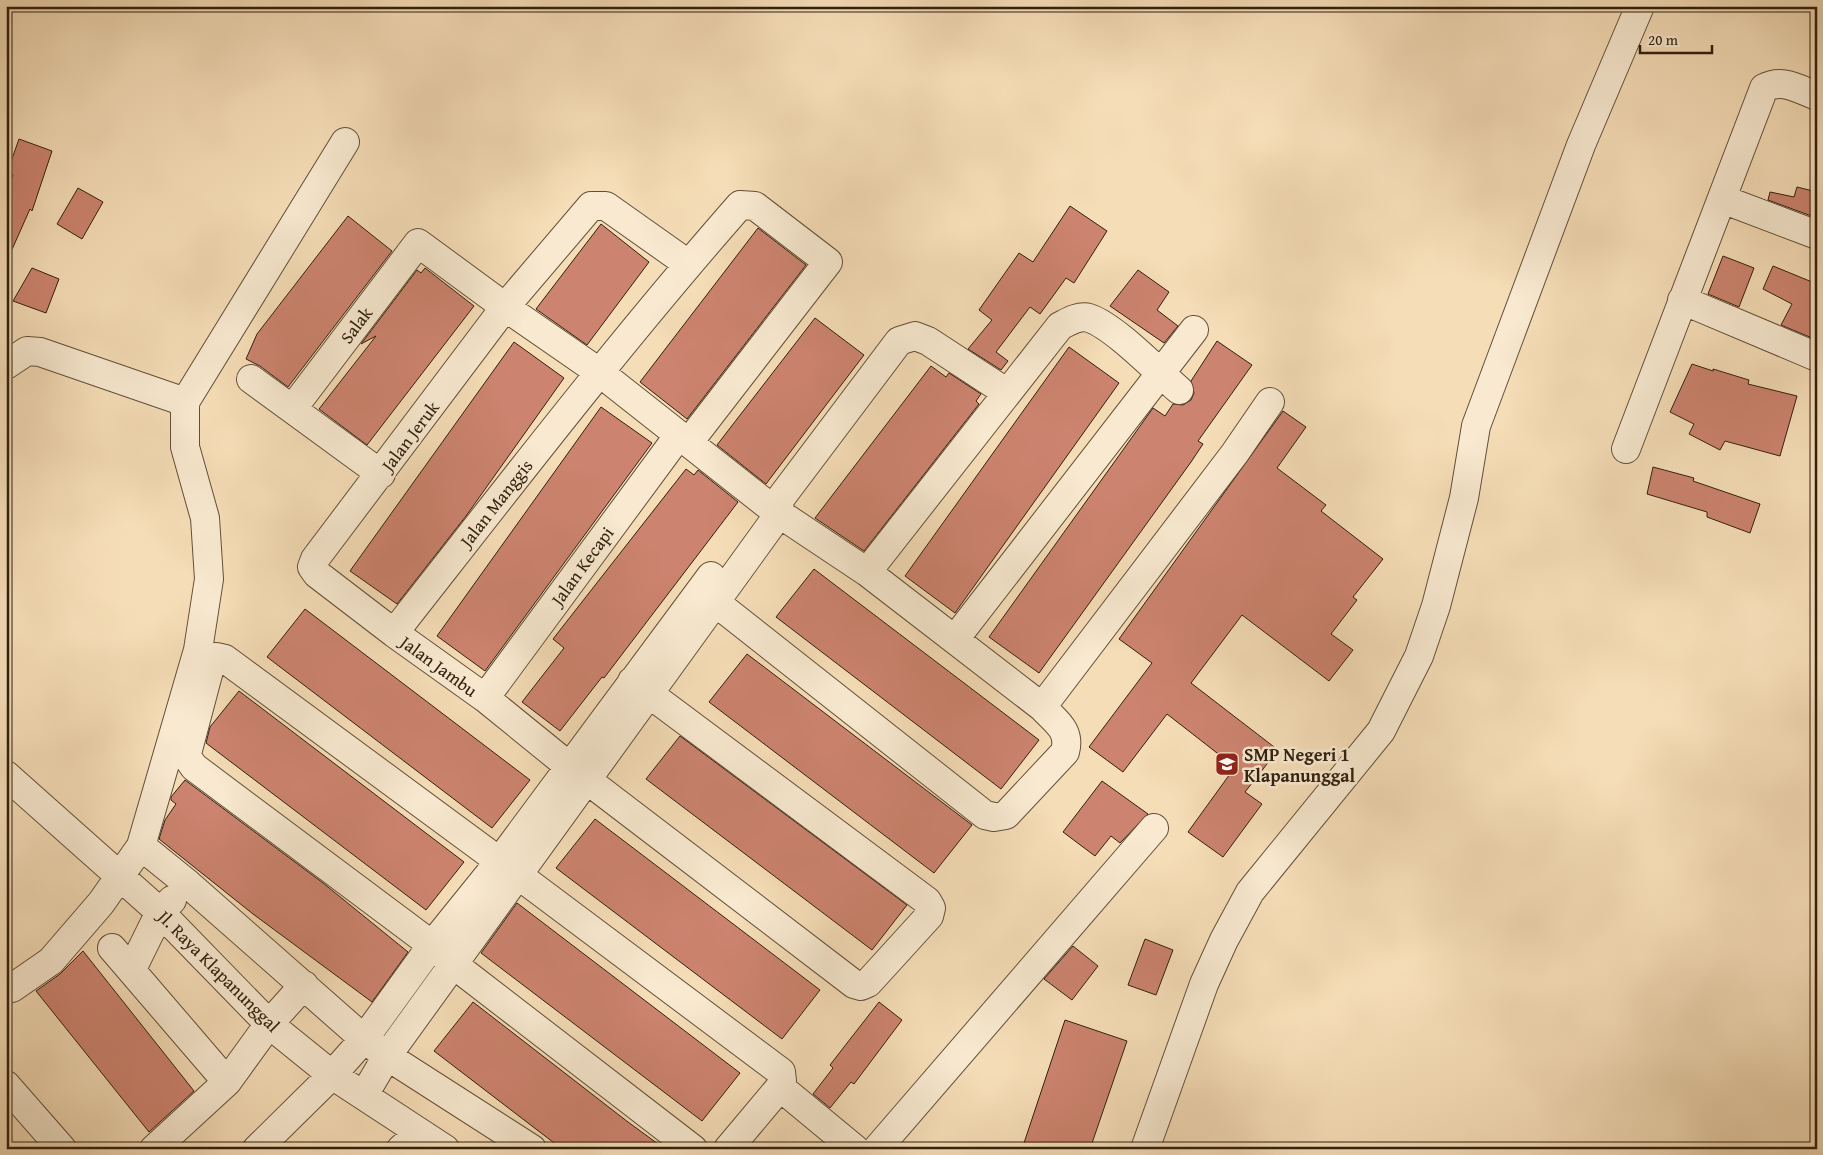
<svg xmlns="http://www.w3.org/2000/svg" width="1823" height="1155" viewBox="0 0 1823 1155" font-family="'Gentium Book Plus',serif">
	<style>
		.building { fill: #cc836f; stroke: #31200f }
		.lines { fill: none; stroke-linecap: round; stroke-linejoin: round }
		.minor-casing { stroke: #624f39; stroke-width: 30 }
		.minor { stroke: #f8e9d0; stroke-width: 28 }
		.labels { text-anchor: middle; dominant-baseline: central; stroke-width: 5; stroke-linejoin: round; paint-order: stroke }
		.street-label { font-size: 18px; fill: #31200f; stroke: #f8e9d0 }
		.poi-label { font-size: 18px; font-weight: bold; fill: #31200f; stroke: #f8e9d0; text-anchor: start }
	</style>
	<rect width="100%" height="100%" fill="#f5ddb7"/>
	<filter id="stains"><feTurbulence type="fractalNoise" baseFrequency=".004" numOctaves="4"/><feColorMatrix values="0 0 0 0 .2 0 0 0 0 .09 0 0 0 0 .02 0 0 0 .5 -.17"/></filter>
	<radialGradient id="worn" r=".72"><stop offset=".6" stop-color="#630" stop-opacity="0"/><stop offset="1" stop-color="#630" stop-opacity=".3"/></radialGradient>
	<path class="building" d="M19,139L52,151L32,211L30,209L6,263V192L13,175L7,173Z
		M1797,187L1817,192V218L1768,200L1770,192L1794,197Z
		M78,188L103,202L82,239L57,224Z
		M1070,206L1107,231L1074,283L1066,278L1040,314L1030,307L996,352L1008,361L1001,370L968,349L992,320L979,310L1019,253L1033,262Z
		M348,216L392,251L288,387L260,366L246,359L257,334Z
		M601,224L649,262L587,345L536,309Z
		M758,228L806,265L687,419L640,382Z
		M1723,256L1754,268L1739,307L1708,294Z
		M1773,266L1817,284V328L1812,338L1781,325L1792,304L1763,289Z
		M32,268L59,279L46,313L13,301Z
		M425,268L474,306L367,445L319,409L376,336L361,344L417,270L421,273Z
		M1138,270L1169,292L1157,310L1178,326L1164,343L1110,306Z
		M815,318L864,355L766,484L717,445Z
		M1217,341L1252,365L1198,441L1203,444L1191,462L1039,673L989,637L1153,408L1165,416L1173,404L1183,405L1191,400L1194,393L1191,381Z
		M514,342L564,378L466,516L397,604L350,571Z
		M1069,347L1119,383L955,613L905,576Z
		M1692,364L1713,371V369L1749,380L1748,384L1797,396L1780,456L1725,441L1720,450L1689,434L1694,424L1670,412Z
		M931,366L946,377L949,373L981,394L976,401L979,404L864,551L815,518Z
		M601,407L652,443L485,671L437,636Z
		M1283,411L1306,427L1277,468L1326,505L1321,511L1383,559L1353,597L1357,600L1331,634L1353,650L1329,681L1242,615L1191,683L1278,750L1245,792L1262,804L1223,857L1188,832L1235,767L1167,714L1123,772L1089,747L1152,663L1119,639Z
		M1653,467L1694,478L1693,481L1760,504L1750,533L1707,517V512L1647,494Z
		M686,469L694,475L698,470L738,502L604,678L602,677L560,731L522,702L564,648L553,639Z
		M814,569L1039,740L1001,789L776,617Z
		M305,609L530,780L492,828L267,657Z
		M747,654L972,825L934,873L709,702Z
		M239,691L464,862L426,910L206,743L210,727Z
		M680,736L907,905L872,950L646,779Z
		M185,780L323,883L408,952L372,1002L253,914L159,839L165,820L176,804L171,800V797Z
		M1102,781L1148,814L1120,843L1111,836L1095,856L1063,832Z
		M595,819L820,990L782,1039L556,868Z
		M517,903L740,1073L702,1121L481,953Z
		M1145,939L1173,950L1156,995L1128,985Z
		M1073,946L1098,966L1072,1000L1044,979Z
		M83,951L194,1091L149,1132L36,991L60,974Z
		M473,1002L628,1122L665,1149H562L434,1051Z
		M879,1002L902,1020L854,1084L851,1082L830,1108L813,1094L833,1068L830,1065Z
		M1065,1020L1127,1041L1090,1149H1022Z"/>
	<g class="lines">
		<g class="minor-casing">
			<path id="minor" d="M1722,199L1817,235
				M1682,300L1817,357
				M6,365L27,351L40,352L185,402V447L205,518L209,579L198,650L141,846L101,903L51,961L12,988L6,989
				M251,379L381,474
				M185,402L345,142
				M293,408L418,243L505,307L599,372L774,510L867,572L1042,707C1056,722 1071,730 1065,752L1006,815L994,817L985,815L701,591
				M1626,449L1764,88C1783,78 1798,89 1817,96
				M867,572L1060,326C1068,322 1079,315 1089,318C1114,326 1157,371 1179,390
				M394,633C507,489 619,343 740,205L755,206L828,262L689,442
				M955,639L1194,330
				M632,681L927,901L931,908L929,916L868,983L861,986L854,984L570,767L485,698L394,633L317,574L312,567L315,559L505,307L591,206H606L688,264
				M485,698L679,435
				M1042,707L1235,453L1270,402
				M6,775L160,912L269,1024L332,1075L445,1149
				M141,846L188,884L364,1039L387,1056L532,1149
				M112,948L227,1082
				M132,969L160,912L172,900
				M6,1085L62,1149
				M780,1087L855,1149
				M364,1095L387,1056L779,514L780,499L899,341L915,336L928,341L1006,392
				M154,1149L227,1082L269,1024L304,985
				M257,1149L332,1075L364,1039L432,945L499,862L711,576
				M401,1149L419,1133
				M693,1149L453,964L432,945L194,767L187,757L188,750L211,663L216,657L225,659L518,875L781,1072L782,1081L780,1087L728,1149
				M877,1149L1154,828
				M1145,1149L1204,984L1224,940L1250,892L1381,731L1419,656L1436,606L1464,498L1476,426L1581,145L1640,6"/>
		</g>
		<use href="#minor" class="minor"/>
	</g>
	<defs>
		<g id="school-square" transform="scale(1.25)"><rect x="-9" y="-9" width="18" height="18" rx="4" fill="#8f2418" stroke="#f8e9d0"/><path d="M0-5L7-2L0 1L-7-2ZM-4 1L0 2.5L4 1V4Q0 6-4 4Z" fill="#fff"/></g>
	</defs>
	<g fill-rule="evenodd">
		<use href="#school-square" x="1227" y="764"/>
	</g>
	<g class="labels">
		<g class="street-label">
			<text transform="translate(356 325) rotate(-53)">Salak</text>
			<text transform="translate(410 436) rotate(-53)">Jalan Jeruk</text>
			<text transform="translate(496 503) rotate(-52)">Jalan Manggis</text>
			<text transform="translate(582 566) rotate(-54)">Jalan Kecapi</text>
			<text transform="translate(439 666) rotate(36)">Jalan Jambu</text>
			<text transform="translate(219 971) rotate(45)">Jl. Raya Klapanunggal</text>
		</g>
		<g class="poi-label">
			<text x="1244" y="754">SMP Negeri 1<tspan x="1244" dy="21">Klapanunggal</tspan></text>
		</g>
	</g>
	<rect width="1823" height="1155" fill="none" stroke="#f5ddb7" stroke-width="25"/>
	<rect x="8" y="8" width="1808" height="1140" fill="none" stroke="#31200f" stroke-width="2.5"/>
	<rect x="12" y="12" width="1798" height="1130" fill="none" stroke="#31200f"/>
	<path d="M1640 45v8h72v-8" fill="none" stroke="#31200f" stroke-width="2.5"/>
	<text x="1648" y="45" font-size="15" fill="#31200f" stroke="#f8e9d0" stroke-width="4" paint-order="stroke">20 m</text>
	<rect width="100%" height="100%" filter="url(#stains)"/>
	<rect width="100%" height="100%" fill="url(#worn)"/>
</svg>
